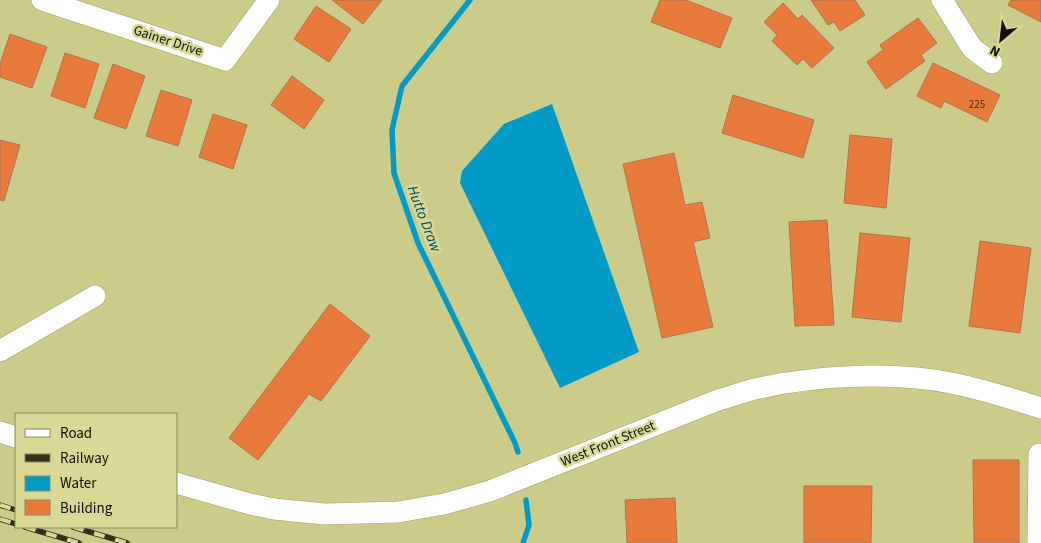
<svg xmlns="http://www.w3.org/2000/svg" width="1041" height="543" viewBox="0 0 1041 543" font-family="'Source Sans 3',sans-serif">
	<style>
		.water { fill: #049ac7 }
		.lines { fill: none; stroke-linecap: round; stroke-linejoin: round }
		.stream { stroke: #049ac7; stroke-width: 5.5 }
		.building { fill: #e87b3b; stroke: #ad7355 }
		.minor-casing { stroke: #a2a161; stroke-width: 22 }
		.minor { stroke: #fff; stroke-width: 21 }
		.rail-casing { stroke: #323118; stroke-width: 5.5 }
		.rail { stroke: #d8d996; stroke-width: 4; stroke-dasharray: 11; stroke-linecap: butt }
		.labels { text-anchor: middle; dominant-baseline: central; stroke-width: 5; stroke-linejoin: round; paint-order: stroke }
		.number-label { font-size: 11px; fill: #472b0f }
		.street-label { font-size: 14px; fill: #111000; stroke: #d8d996 }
		.water-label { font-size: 15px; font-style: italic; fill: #004860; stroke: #d8d996 }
	</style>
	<rect width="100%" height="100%" fill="#cccc8a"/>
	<path class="water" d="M552,104L639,352L560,388L460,183L462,171L504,124Z"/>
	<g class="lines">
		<path class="stream" d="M470,0L402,86L392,130L394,173L418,243L515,443L518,452
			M523,543L529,525L526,500"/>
	</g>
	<path class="building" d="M332,0H382L363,24Z
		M660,0H686L732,18L720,48L651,22Z
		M811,0H855L865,15L840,31L834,22L828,25Z
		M1011,0H1041V22L1008,5Z
		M783,3L798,19L802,15L834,48L812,68L803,59L797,65L772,41L777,35L764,22Z
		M316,6L351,29L329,62L294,39Z
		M918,18L937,43L921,55L925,61L886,89L867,62L883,50L880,45Z
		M10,34L47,47L32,88L0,77V64Z
		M65,53L99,64L85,108L51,96Z
		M933,63L1000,95L987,122L944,101L941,108L917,96Z
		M113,64L145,76L126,129L94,118Z
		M292,76L324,100L304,129L271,105Z
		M161,90L192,100L178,146L146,136Z
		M733,95L814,120L803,158L722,133Z
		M213,114L247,125L233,169L199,157Z
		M850,135L892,139L886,208L844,203Z
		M0,140L20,145L4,201L0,200Z
		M674,153L685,205L702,202L710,238L693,242L713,327L662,338L623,164Z
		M827,220L834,325L795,326L789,222Z
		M860,233L910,238L901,322L852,317Z
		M980,241L1031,248L1020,333L969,326Z
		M330,304L370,336L321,401L309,394L258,460L229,438Z
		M973,460H1019V543H974Z
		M804,486H872L871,543H804Z
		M675,498L677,543H627L625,500Z"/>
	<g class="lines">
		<g class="minor-casing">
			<path id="minor" d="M42,0L225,60L269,0
				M942,0L972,48L992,63
				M0,351L95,296
				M0,432L16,437
				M176,483L250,504L274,509L324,514L398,512L444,504L490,491L718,400C730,397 742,392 755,389C815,375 896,371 956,384C985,390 1013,399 1041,408
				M1038,543L1039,454"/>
		</g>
		<use href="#minor" class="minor"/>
		<g class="rail-casing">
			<path id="rail" d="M0,505L16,510
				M0,519L16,524
				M25,527L79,543
				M73,527L127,543"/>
		</g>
		<use href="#rail" class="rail"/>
	</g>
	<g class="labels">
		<g class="number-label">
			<text x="977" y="104">225</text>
		</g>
		<g class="street-label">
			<text transform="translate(168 41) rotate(18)">Gainer Drive</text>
			<text transform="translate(608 444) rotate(-22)">West Front Street</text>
		</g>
		<g class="water-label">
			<text transform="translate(424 219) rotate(69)">Hutto Draw</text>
		</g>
	</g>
	<rect x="15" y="413" width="162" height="115" fill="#d8d996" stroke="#88895a"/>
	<rect x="25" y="429" width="25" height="8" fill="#ffffff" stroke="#88895a"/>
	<text x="60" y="438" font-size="15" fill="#111000">Road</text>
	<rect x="25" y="454" width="25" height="8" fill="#323118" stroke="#88895a"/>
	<text x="60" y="463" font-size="15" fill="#111000">Railway</text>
	<rect x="25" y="476" width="25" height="15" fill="#049ac7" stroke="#88895a"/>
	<text x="60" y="488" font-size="15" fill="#111000">Water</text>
	<rect x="25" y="500" width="25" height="15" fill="#e87b3b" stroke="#88895a"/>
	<text x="60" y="513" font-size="15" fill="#111000">Building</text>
	<g transform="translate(1001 40) rotate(208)" stroke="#d8d996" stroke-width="4" paint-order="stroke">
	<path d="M0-4L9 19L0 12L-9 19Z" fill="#111000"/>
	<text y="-8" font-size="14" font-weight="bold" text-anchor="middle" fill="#111000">N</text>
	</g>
</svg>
